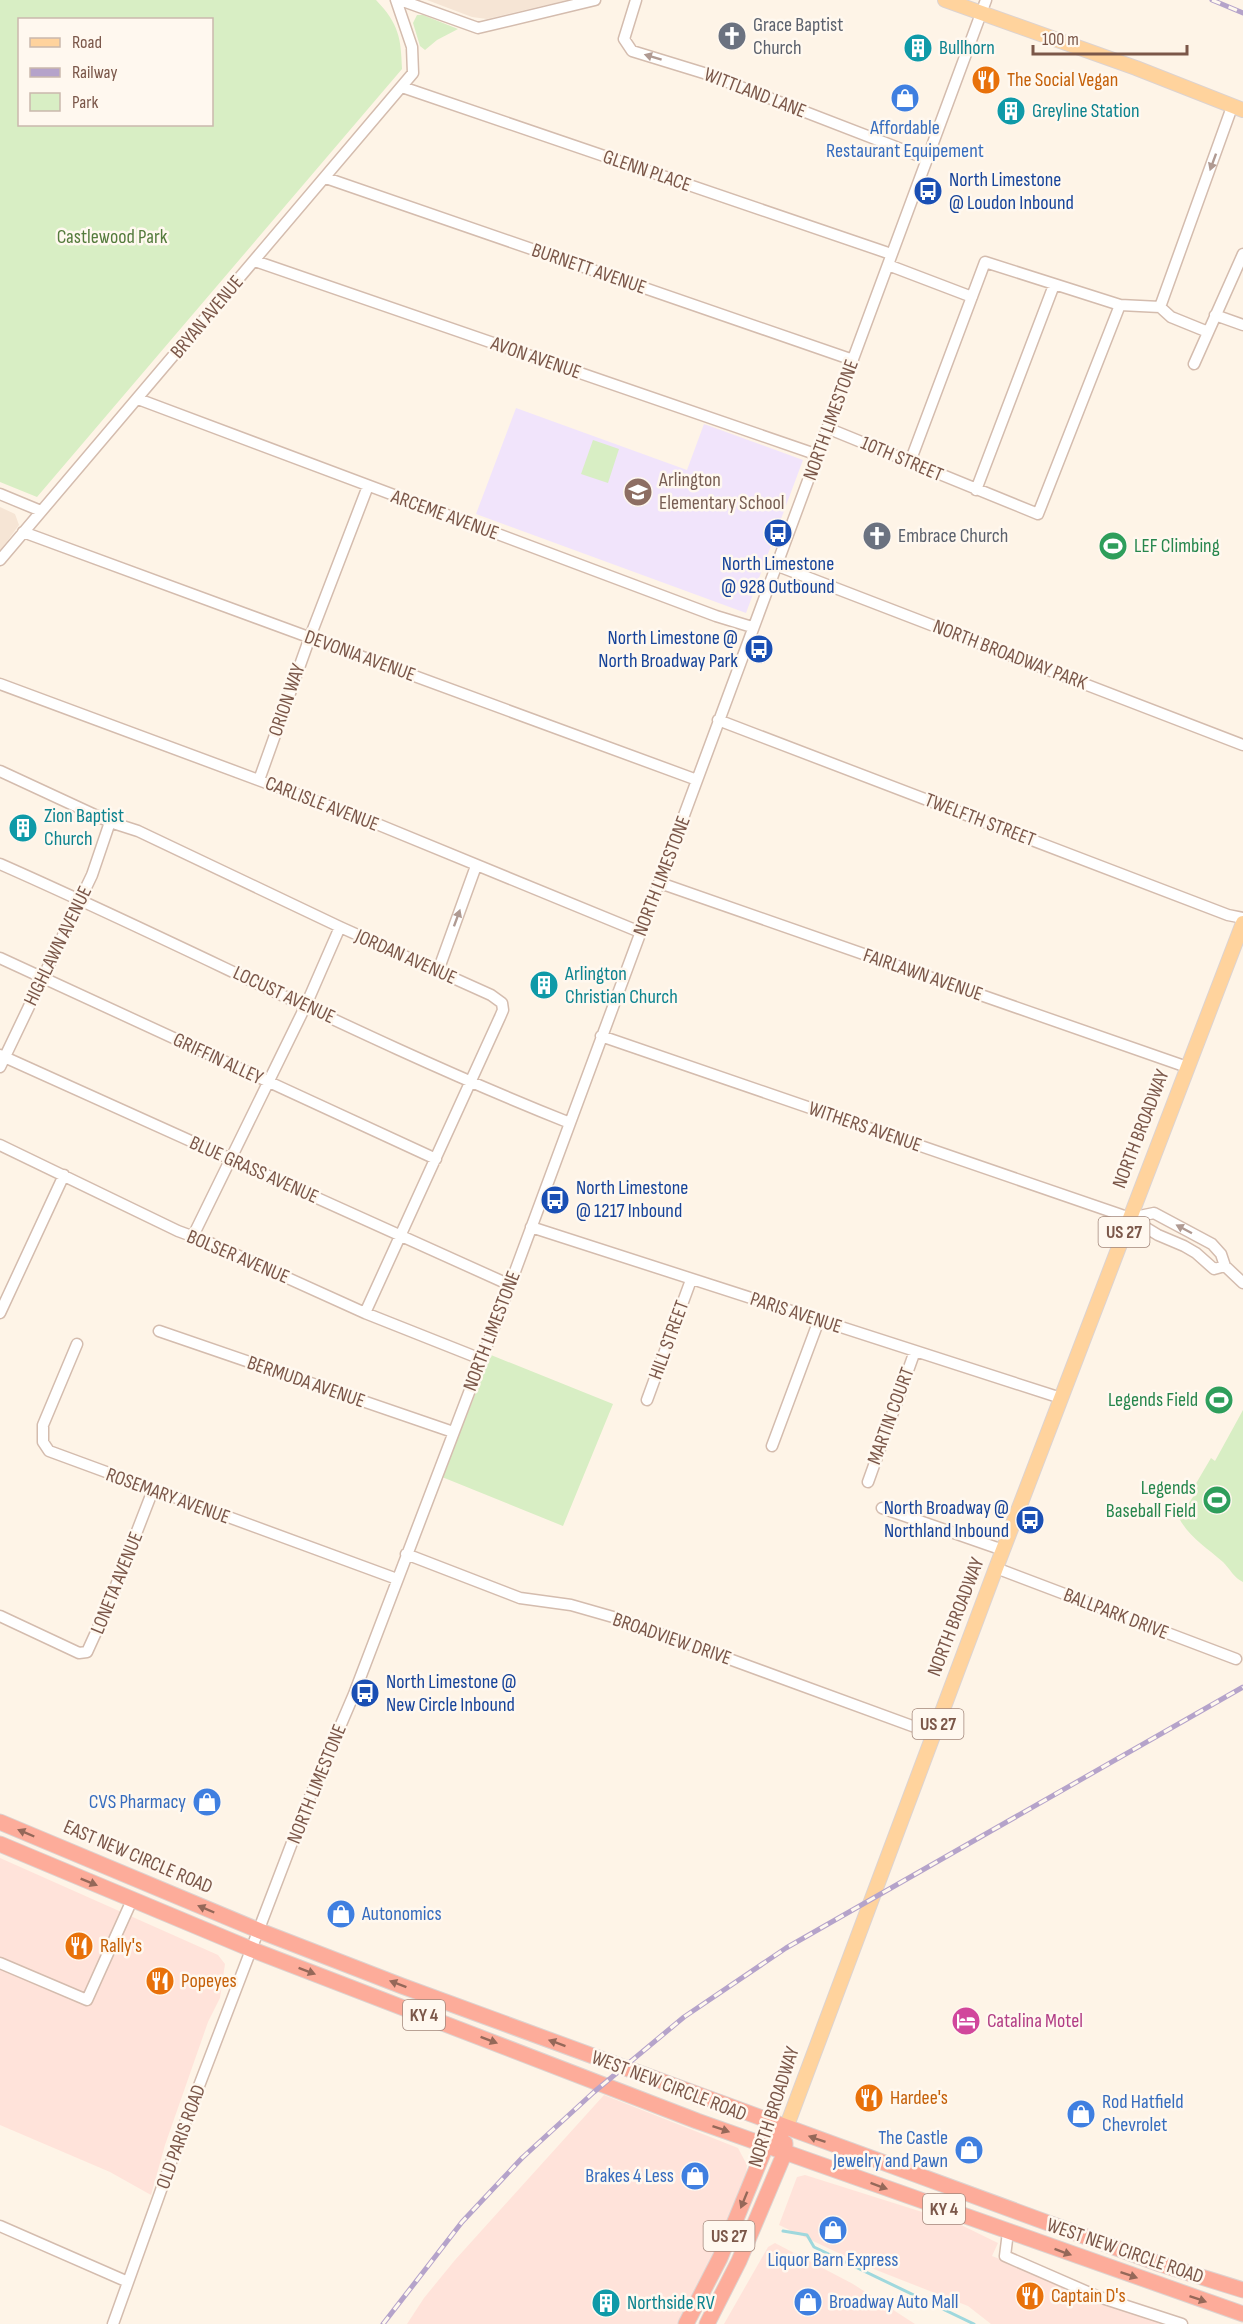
<svg xmlns="http://www.w3.org/2000/svg" width="1243" height="2324" viewBox="0 0 1243 2324" font-family="'Sofia Sans Condensed',sans-serif">
	<style>
		.residential { fill: #f6e5d5 }
		.commercial { fill: #ffe3da }
		.education { fill: #f1e4fb }
		.green { fill: #d8eec4; fill-rule: evenodd }
		.lines { fill: none; stroke-linecap: round; stroke-linejoin: round }
		.stream { stroke: #9fd8dd; stroke-width: 3 }
		.minor-casing { stroke: #d4bcae; stroke-width: 13 }
		.major-casing { stroke: #ddd3d0; stroke-width: 16 }
		.highway-casing { stroke: #ddd3d0; stroke-width: 17 }
		.minor { stroke: #fff; stroke-width: 10 }
		.major { stroke: #ffd39d; stroke-width: 14 }
		.highway { stroke: #fdac9a; stroke-width: 15 }
		.rail-casing { stroke: #b5a3ca; stroke-width: 5 }
		.rail { stroke: #fff8ef; stroke-width: 3; stroke-dasharray: 9; stroke-linecap: butt }
		.oneway { fill: #b09a92 }
		.oneway2 { fill: #956859 }
		.labels { text-anchor: middle; dominant-baseline: central; stroke-width: 5; stroke-linejoin: round; paint-order: stroke }
		.shield { fill: #fff8ef; stroke: #a3877b; stroke-width: 1.5 }
		.shield-label { font-size: 18px; font-weight: bold; fill: #7b5749 }
		.worship-label { font-size: 20px; fill: #5b616d; stroke: #fff8ef; text-anchor: start }
		.culture-label { font-size: 20px; fill: #0d838f; stroke: #fff8ef; text-anchor: start }
		.food-label { font-size: 20px; fill: #c56008; stroke: #fff8ef; text-anchor: start }
		.street-label { font-size: 20px; fill: #7b5749; stroke: #fff8ef }
		.shop-label { font-size: 20px; fill: #366cbe; stroke: #fff8ef; text-anchor: end }
		.transit-label { font-size: 20px; fill: #164399; stroke: #fff8ef; text-anchor: start }
		.park-label { font-size: 20px; fill: #547b3c; stroke: #fff8ef }
		.education-label { font-size: 20px; fill: #785e54; stroke: #fff8ef; text-anchor: start }
		.leisure-label { font-size: 20px; fill: #27864d; stroke: #fff8ef; text-anchor: end }
		.hotel-label { font-size: 20px; fill: #b23c85; stroke: #fff8ef; text-anchor: start }
	</style>
	<rect width="100%" height="100%" fill="#fef4e7"/>
	<path class="residential" d="M427,0H567L487,19L472,17Z
		M0,507L15,514L19,525L0,551Z"/>
	<path class="commercial" d="M0,1858L218,1955L225,1964L220,1998L208,2022L165,2145L151,2195L110,2172L0,2125Z
		M604,2095L738,2148L747,2165L745,2185L732,2218L679,2324H407L424,2298L455,2260Z
		M805,2175L957,2223L998,2243L992,2256L1046,2277L1079,2294L1184,2324H991L968,2306L866,2266L779,2225L797,2177Z
		M775,2243L853,2284L915,2324H724L768,2247Z"/>
	<path class="education" d="M516,408L687,470L704,424L803,460L746,613L476,514Z"/>
	<path class="green" d="M0,0H376C399,24 401,38 402,69L37,497L0,482ZM20,20H212V124H20Z
		M417,15H423L458,29L437,40L425,50L420,46L413,23Z
		M593,440L619,449L608,483L581,474Z
		M491,1355L613,1404L563,1526L442,1477Z
		M1243,1410V1582C1234,1578 1230,1569 1223,1562C1206,1547 1189,1537 1179,1518L1195,1494L1191,1492L1211,1458L1215,1461Z"/>
	<g class="lines">
		<path class="stream" d="M783,2231L807,2235L814,2247L974,2324"/>
		<g class="minor-casing">
			<path id="minor" d="M400,0L478,28L595,0
				M636,0L624,39L632,51L707,74L927,159
				M402,87L891,254
				M326,178L853,360
				M255,261L818,455
				M888,265L972,297
				M1120,305L1160,307L1171,317L1208,332
				M1160,307L1232,107
				M1215,315L1243,325
				M1194,364L1243,254
				M138,399L716,616L752,627
				M827,428L1038,514L1120,305L985,262L910,462
				M976,490L1054,285
				M0,494L41,511
				M23,532L697,780
				M0,560L413,73L412,47L396,0
				M778,566L1243,745
				M0,684L377,824L640,932
				M718,720L1228,915L1243,918
				M0,771L110,822L138,831L340,927L491,995L502,1003L503,1010L500,1017L365,1313
				M259,780L310,637L368,486
				M0,864C191,948 376,1046 570,1123
				M660,883L1187,1067
				M0,958L436,1159
				M438,971L476,866
				M601,1036L1130,1218L1158,1235L1184,1246L1196,1253L1214,1269L1225,1266
				M0,1055L510,1285
				M0,1067L92,875L110,822
				M0,1145L178,1231L208,1242L365,1313L481,1359
				M1130,1218L1154,1213L1212,1244L1221,1254L1225,1266L1243,1283
				M531,1227L1061,1398
				M193,1236L306,1005L340,927
				M0,1313L64,1175
				M159,1331L453,1432
				M77,1344L43,1425V1442L49,1451L397,1579
				M647,1400L691,1280
				M772,1446L819,1320
				M868,1482L915,1351
				M882,1508L1003,1550
				M406,1554L520,1598L571,1605L620,1619L934,1734
				M996,1568L1236,1659
				M0,1616L79,1653L87,1652L108,1606L153,1490
				M0,1963L87,2000L132,1900
				M0,2226L128,2282
				M1008,2232L1005,2256L1099,2297L1182,2324
				M113,2324L189,2112L306,1806L354,1694L510,1285L986,0"/>
		</g>
		<g class="major-casing">
			<path id="major" d="M945,0L1136,68L1243,110
				M786,2128L996,1568L1243,923"/>
		</g>
		<g class="highway-casing">
			<path id="highway" d="M0,1822L260,1931L402,1986L1160,2264L1243,2290
				M0,1844L253,1950L697,2121L1243,2314
				M686,2324L720,2258L766,2146L786,2128
				M707,2324L739,2261L785,2152V2143"/>
		</g>
		<use href="#minor" class="minor"/>
		<use href="#major" class="major"/>
		<use href="#highway" class="highway"/>
		<g class="rail-casing">
			<path id="rail" d="M1212,0L1243,13
				M383,2324L462,2222L522,2158L594,2092L684,2017L786,1948L1243,1687"/>
		</g>
		<use href="#rail" class="rail"/>
	</g>
	<defs><path id="oneway-solid" d="M-6-.8H1V-3.2L6.5 0L1 3.2V.8H-6Z" transform="scale(1.5)"/></defs>
	<g class="oneway">
		<use href="#oneway-solid" transform="translate(653 57) rotate(-163)"/>
		<use href="#oneway-solid" transform="translate(1213 162) rotate(110)"/>
		<use href="#oneway-solid" transform="translate(457 918) rotate(-70)"/>
		<use href="#oneway-solid" transform="translate(1184 1229) rotate(-152)"/>
	</g>
	<g class="oneway2">
		<use href="#oneway-solid" transform="translate(26 1833) rotate(-157)"/>
		<use href="#oneway-solid" transform="translate(89 1882) rotate(22)"/>
		<use href="#oneway-solid" transform="translate(206 1909) rotate(-157)"/>
		<use href="#oneway-solid" transform="translate(307 1971) rotate(21)"/>
		<use href="#oneway-solid" transform="translate(398 1984) rotate(-159)"/>
		<use href="#oneway-solid" transform="translate(489 2040) rotate(21)"/>
		<use href="#oneway-solid" transform="translate(557 2043) rotate(-160)"/>
		<use href="#oneway-solid" transform="translate(721 2129) rotate(19)"/>
		<use href="#oneway-solid" transform="translate(817 2139) rotate(-161)"/>
		<use href="#oneway-solid" transform="translate(879 2186) rotate(20)"/>
		<use href="#oneway-solid" transform="translate(744 2200) rotate(112)"/>
		<use href="#oneway-solid" transform="translate(1063 2252) rotate(20)"/>
		<use href="#oneway-solid" transform="translate(1129 2275) rotate(19)"/>
		<use href="#oneway-solid" transform="translate(1198 2299) rotate(19)"/>
	</g>
	<defs>
		<g id="church-disc" transform="scale(1.5)"><circle r="9.5" fill="#6b7280" stroke="#fff8ef"/><path d="M-1.2-6h2.4v3.5h3.3v2.4h-3.3V6h-2.4V-.1h-3.3v-2.4h3.3Z" fill="#fff"/></g>
		<g id="building-disc" transform="scale(1.5)"><circle r="9.5" fill="#0f9aa8" stroke="#fff8ef"/><path d="M-4-6H4V6H1V3H-1V6H-4ZM-2.5-4.3h1.7v1.8h-1.7ZM.8-4.3h1.7v1.8H.8ZM-2.5-1h1.7V.8h-1.7ZM.8-1h1.7V.8H.8Z" fill="#fff"/></g>
		<g id="restaurant-disc" transform="scale(1.5)"><circle r="9.5" fill="#e8710a" stroke="#fff8ef"/><path d="M-5-6h1v4h1v-4h1v4h1v-4h1v5L-1.5 .5V6h-2V.5L-5-1ZM5-6V6H3V1.5H1.5Q1.5-4 5-6Z" fill="#fff"/></g>
		<g id="shop-disc" transform="scale(1.5)"><circle r="9.5" fill="#3f7fe0" stroke="#fff8ef"/><path d="M-5-2.5h2.3a2.7 3.5 0 0 1 5.4 0H5L5.5 6h-11ZM-1.5-2.5h3a1.5 2.3 0 0 0-3 0Z" fill="#fff"/></g>
		<g id="bus-disc" transform="scale(1.5)"><circle r="9.5" fill="#1a4fb4" stroke="#fff8ef"/><path d="M-5-6H5V4H4V6H2V4H-2V6H-4V4H-5ZM-3.5-4V0h7V-4ZM-3.5 1.2v1.5H-2V1.2ZM2 1.2v1.5H3.5V1.2Z" fill="#fff"/></g>
		<g id="school-disc" transform="scale(1.5)"><circle r="9.5" fill="#8d6e63" stroke="#fff8ef"/><path d="M0-5L7-2L0 1L-7-2ZM-4 1L0 2.5L4 1V4Q0 6-4 4Z" fill="#fff"/></g>
		<g id="stadium-disc" transform="scale(1.5)"><circle r="9.5" fill="#2e9e5b" stroke="#fff8ef"/><path d="M0-5a6.5 5 0 1 0 0 10a6.5 5 0 1 0 0-10ZM-3.5-1.8h7v3.6h-7Z" fill="#fff"/></g>
		<g id="hotel-disc" transform="scale(1.5)"><circle r="9.5" fill="#d1479c" stroke="#fff8ef"/><path d="M-6-4.5h1.5V1H6V5H4.5V3h-9V5H-6ZM-4 0a1.8 1.8 0 1 1 3.6 0ZM.5 0V-2.5h3Q6-2.5 6 0Z" fill="#fff"/></g>
	</defs>
	<g fill-rule="evenodd">
		<use href="#church-disc" x="732" y="36"/>
		<use href="#building-disc" x="918" y="48"/>
		<use href="#restaurant-disc" x="986" y="80"/>
		<use href="#shop-disc" x="905" y="98"/>
		<use href="#building-disc" x="1011" y="111"/>
		<use href="#bus-disc" x="928" y="191"/>
		<use href="#school-disc" x="638" y="492"/>
		<use href="#bus-disc" x="778" y="533"/>
		<use href="#church-disc" x="877" y="536"/>
		<use href="#stadium-disc" x="1113" y="546"/>
		<use href="#bus-disc" x="759" y="649"/>
		<use href="#building-disc" x="23" y="828"/>
		<use href="#building-disc" x="544" y="985"/>
		<use href="#bus-disc" x="555" y="1200"/>
		<use href="#stadium-disc" x="1219" y="1400"/>
		<use href="#stadium-disc" x="1217" y="1500"/>
		<use href="#bus-disc" x="1030" y="1520"/>
		<use href="#bus-disc" x="365" y="1693"/>
		<use href="#shop-disc" x="207" y="1802"/>
		<use href="#shop-disc" x="341" y="1914"/>
		<use href="#restaurant-disc" x="79" y="1946"/>
		<use href="#restaurant-disc" x="160" y="1981"/>
		<use href="#hotel-disc" x="966" y="2021"/>
		<use href="#restaurant-disc" x="869" y="2098"/>
		<use href="#shop-disc" x="1081" y="2114"/>
		<use href="#shop-disc" x="969" y="2150"/>
		<use href="#shop-disc" x="695" y="2176"/>
		<use href="#shop-disc" x="833" y="2230"/>
		<use href="#restaurant-disc" x="1030" y="2296"/>
		<use href="#shop-disc" x="808" y="2302"/>
		<use href="#building-disc" x="606" y="2303"/>
	</g>
	<g class="labels">
		<g class="shield">
			<rect x="1098.5" y="1217" width="51" height="30" rx="4.5"/>
			<rect x="912.5" y="1709" width="51" height="30" rx="4.5"/>
			<rect x="403" y="2000" width="42" height="30" rx="4.5"/>
			<rect x="923" y="2194" width="42" height="30" rx="4.5"/>
			<rect x="703.5" y="2221" width="51" height="30" rx="4.5"/>
		</g>
		<g class="shield-label">
			<text x="1124" y="1232">US 27</text>
			<text x="938" y="1724">US 27</text>
			<text x="424" y="2015">KY 4</text>
			<text x="944" y="2209">KY 4</text>
			<text x="729" y="2236">US 27</text>
		</g>
		<g class="worship-label">
			<text x="753" y="25">Grace Baptist<tspan x="753" dy="23">Church</tspan></text>
			<text x="898" y="536">Embrace Church</text>
		</g>
		<g class="culture-label">
			<text x="939" y="48">Bullhorn</text>
			<text x="1032" y="111">Greyline Station</text>
			<text x="44" y="816">Zion Baptist<tspan x="44" dy="23">Church</tspan></text>
			<text x="565" y="974">Arlington<tspan x="565" dy="23">Christian Church</tspan></text>
			<text x="627" y="2303">Northside RV</text>
		</g>
		<g class="food-label">
			<text x="1007" y="80">The Social Vegan</text>
			<text x="100" y="1946">Rally's</text>
			<text x="181" y="1981">Popeyes</text>
			<text x="890" y="2098">Hardee's</text>
			<text x="1051" y="2296">Captain D's</text>
		</g>
		<g class="street-label">
			<text transform="translate(755 93) rotate(21)">WITTLAND LANE</text>
			<text transform="translate(647 171) rotate(19)">GLENN PLACE</text>
			<text transform="translate(589 269) rotate(19)">BURNETT AVENUE</text>
			<text transform="translate(207 317) rotate(-50)">BRYAN AVENUE</text>
			<text transform="translate(536 358) rotate(19)">AVON AVENUE</text>
			<text transform="translate(831 420) rotate(-70)">NORTH LIMESTONE</text>
			<text transform="translate(902 459) rotate(23)">10TH STREET</text>
			<text transform="translate(445 515) rotate(20)">ARCEME AVENUE</text>
			<text transform="translate(1010 655) rotate(21)">NORTH BROADWAY PARK</text>
			<text transform="translate(360 656) rotate(20)">DEVONIA AVENUE</text>
			<text transform="translate(287 700) rotate(-71)">ORION WAY</text>
			<text transform="translate(322 804) rotate(21)">CARLISLE AVENUE</text>
			<text transform="translate(980 820) rotate(21)">TWELFTH STREET</text>
			<text transform="translate(662 876) rotate(-69)">NORTH LIMESTONE</text>
			<text transform="translate(58 946) rotate(-64)">HIGHLAWN AVENUE</text>
			<text transform="translate(406 957) rotate(24)">JORDAN AVENUE</text>
			<text transform="translate(923 975) rotate(19)">FAIRLAWN AVENUE</text>
			<text transform="translate(284 995) rotate(25)">LOCUST AVENUE</text>
			<text transform="translate(218 1059) rotate(25)">GRIFFIN ALLEY</text>
			<text transform="translate(865 1127) rotate(19)">WITHERS AVENUE</text>
			<text transform="translate(1141 1129) rotate(-69)">NORTH BROADWAY</text>
			<text transform="translate(254 1170) rotate(24)">BLUE GRASS AVENUE</text>
			<text transform="translate(238 1257) rotate(23)">BOLSER AVENUE</text>
			<text transform="translate(796 1313) rotate(18)">PARIS AVENUE</text>
			<text transform="translate(492 1331) rotate(-69)">NORTH LIMESTONE</text>
			<text transform="translate(669 1340) rotate(-70)">HILL STREET</text>
			<text transform="translate(306 1382) rotate(19)">BERMUDA AVENUE</text>
			<text transform="translate(891 1416) rotate(-70)">MARTIN COURT</text>
			<text transform="translate(168 1496) rotate(20)">ROSEMARY AVENUE</text>
			<text transform="translate(117 1583) rotate(-68)">LONETA AVENUE</text>
			<text transform="translate(1116 1614) rotate(21)">BALLPARK DRIVE</text>
			<text transform="translate(956 1617) rotate(-69)">NORTH BROADWAY</text>
			<text transform="translate(672 1639) rotate(19)">BROADVIEW DRIVE</text>
			<text transform="translate(317 1784) rotate(-68)">NORTH LIMESTONE</text>
			<text transform="translate(138 1857) rotate(23)">EAST NEW CIRCLE ROAD</text>
			<text transform="translate(669 2086) rotate(21)">WEST NEW CIRCLE ROAD</text>
			<text transform="translate(774 2107) rotate(-72)">NORTH BROADWAY</text>
			<text transform="translate(181 2137) rotate(-70)">OLD PARIS ROAD</text>
			<text transform="translate(1125 2251) rotate(19)">WEST NEW CIRCLE ROAD</text>
		</g>
		<g class="shop-label">
			<text x="905" y="128" text-anchor="middle">Affordable<tspan x="905" dy="23">Restaurant Equipement</tspan></text>
			<text x="186" y="1802">CVS Pharmacy</text>
			<text x="362" y="1914" text-anchor="start">Autonomics</text>
			<text x="1102" y="2102" text-anchor="start">Rod Hatfield<tspan x="1102" dy="23">Chevrolet</tspan></text>
			<text x="948" y="2138">The Castle<tspan x="948" dy="23">Jewelry and Pawn</tspan></text>
			<text x="674" y="2176">Brakes 4 Less</text>
			<text x="833" y="2260" text-anchor="middle">Liquor Barn Express</text>
			<text x="829" y="2302" text-anchor="start">Broadway Auto Mall</text>
		</g>
		<g class="transit-label">
			<text x="949" y="180">North Limestone<tspan x="949" dy="23">@ Loudon Inbound</tspan></text>
			<text x="778" y="564" text-anchor="middle">North Limestone<tspan x="778" dy="23">@ 928 Outbound</tspan></text>
			<text x="738" y="638" text-anchor="end">North Limestone @<tspan x="738" dy="23">North Broadway Park</tspan></text>
			<text x="576" y="1188">North Limestone<tspan x="576" dy="23">@ 1217 Inbound</tspan></text>
			<text x="1009" y="1508" text-anchor="end">North Broadway @<tspan x="1009" dy="23">Northland Inbound</tspan></text>
			<text x="386" y="1682">North Limestone @<tspan x="386" dy="23">New Circle Inbound</tspan></text>
		</g>
		<g class="park-label">
			<text x="112" y="237">Castlewood Park</text>
		</g>
		<g class="education-label">
			<text x="659" y="480">Arlington<tspan x="659" dy="23">Elementary School</tspan></text>
		</g>
		<g class="leisure-label">
			<text x="1134" y="546" text-anchor="start">LEF Climbing</text>
			<text x="1198" y="1400">Legends Field</text>
			<text x="1196" y="1488">Legends<tspan x="1196" dy="23">Baseball Field</tspan></text>
		</g>
		<g class="hotel-label">
			<text x="987" y="2021">Catalina Motel</text>
		</g>
	</g>
	<rect x="18" y="18" width="195" height="108" fill="#fff8ef" stroke="#cab8ad" stroke-width="1.5"/>
	<rect x="30" y="38" width="30" height="9" fill="#ffd39d" stroke="#cab8ad" stroke-width="1.5"/>
	<text x="72" y="48" font-size="18" fill="#7b5749">Road</text>
	<rect x="30" y="68" width="30" height="9" fill="#b5a3ca" stroke="#cab8ad" stroke-width="1.5"/>
	<text x="72" y="78" font-size="18" fill="#7b5749">Railway</text>
	<rect x="30" y="93" width="30" height="18" fill="#d8eec4" stroke="#cab8ad" stroke-width="1.5"/>
	<text x="72" y="108" font-size="18" fill="#7b5749">Park</text>
	<path d="M1033 45v9h154v-9" fill="none" stroke="#7b5749" stroke-width="3"/>
	<text x="1042" y="45" font-size="18" fill="#7b5749" stroke="#fff8ef" stroke-width="4.5" paint-order="stroke">100 m</text>
</svg>
